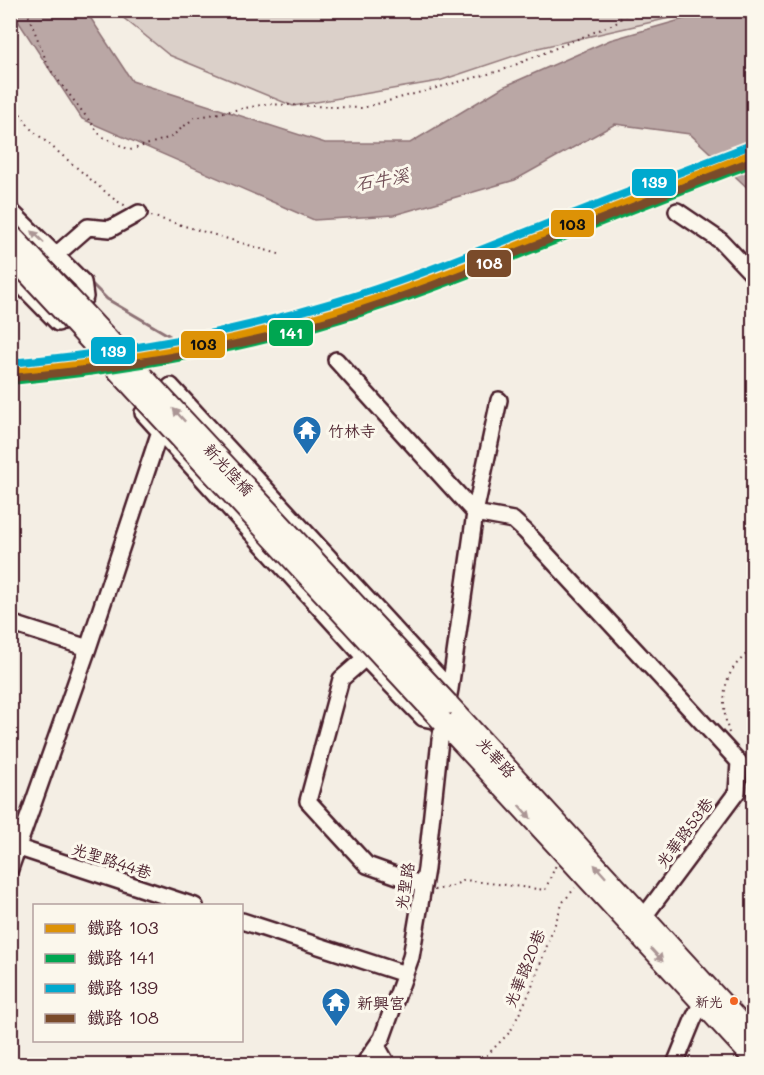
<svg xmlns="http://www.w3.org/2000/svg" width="764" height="1075" viewBox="0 0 764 1075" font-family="Mali,'LXGW WenKai TC',sans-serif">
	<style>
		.green { fill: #dbd0c9; stroke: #92787a; stroke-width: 1.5 }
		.water { fill: #baa7a5; stroke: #8d7174; stroke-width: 1.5 }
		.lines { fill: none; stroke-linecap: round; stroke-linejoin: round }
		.stream { stroke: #8d7174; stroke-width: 3 }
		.minor-casing { stroke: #4a1f2b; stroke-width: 20 }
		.major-casing { stroke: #4a1f2b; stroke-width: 24 }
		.path { stroke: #4a1f2b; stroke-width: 2; stroke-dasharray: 1.5 4.5; stroke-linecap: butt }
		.minor { stroke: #fbf7ec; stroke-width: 15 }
		.major { stroke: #fbf7ec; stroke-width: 20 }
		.major-bridge-casing { stroke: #4a1f2b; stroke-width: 24; stroke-linecap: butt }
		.major-bridge { stroke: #fbf7ec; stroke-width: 20 }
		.rail-1-casing { stroke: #fbf7ec; stroke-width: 12 }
		.rail-2-casing { stroke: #fbf7ec; stroke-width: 12 }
		.rail-3-casing { stroke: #fbf7ec; stroke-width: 12 }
		.rail-4-casing { stroke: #fbf7ec; stroke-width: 12 }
		.rail-1 { stroke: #dd9206; stroke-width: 8 }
		.rail-2 { stroke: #00a651; stroke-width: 8 }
		.rail-3 { stroke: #00a9ce; stroke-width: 8 }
		.rail-4 { stroke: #7a4b2a; stroke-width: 8 }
		.oneway { fill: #ab9695 }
		.bus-dot { fill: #f26522; stroke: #fbf7ec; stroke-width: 2 }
		.labels { text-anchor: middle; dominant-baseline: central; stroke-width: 6; stroke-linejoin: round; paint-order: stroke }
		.bus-label { font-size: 14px; fill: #4a1f2b; stroke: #fbf7ec; text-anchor: end }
		.poi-label { font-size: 16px; fill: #4a1f2b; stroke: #fbf7ec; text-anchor: start }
		.street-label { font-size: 16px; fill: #4a1f2b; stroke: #fbf7ec }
		.water-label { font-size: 18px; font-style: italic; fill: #714f56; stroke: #fbf7ec }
		.line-badge { stroke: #fbf7ec; stroke-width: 2 }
		.badge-label { font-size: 16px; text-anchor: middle; font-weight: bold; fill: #fff }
		.pale-badge-label { font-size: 16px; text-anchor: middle; font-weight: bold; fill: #111 }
	</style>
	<rect width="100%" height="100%" fill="#f4eee4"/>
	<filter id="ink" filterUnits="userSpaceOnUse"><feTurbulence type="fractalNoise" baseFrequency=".0167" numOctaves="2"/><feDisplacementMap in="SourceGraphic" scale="12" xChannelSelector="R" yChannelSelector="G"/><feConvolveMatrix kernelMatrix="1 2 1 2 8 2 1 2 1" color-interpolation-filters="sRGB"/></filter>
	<g filter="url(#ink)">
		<path class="green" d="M115,11H692L687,14L538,48L439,81L293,106L169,55Z"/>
		<path class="water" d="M17,11H86L132,81L325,143H410L503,87L610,40L712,11H753V193L690,134L615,124L515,180L394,215L314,220L82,119L18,21Z"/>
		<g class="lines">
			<path class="stream" d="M10,201L16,206
				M88,280L107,299L170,336"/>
			<g class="minor-casing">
				<path id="minor" d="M10,210L83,282L85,297L58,323L10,274
					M677,211L721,241L754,276
					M56,255L88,227L110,229L139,213
					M336,360L475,513L513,520L525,531L739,762L737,792L643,918
					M10,623L88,648
					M365,658L143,413L171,386L450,689
					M10,845L195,906
					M10,869L88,648L160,431
					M423,885L367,865L308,801L341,679L365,658L423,718L443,722
					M242,921L405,974
					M377,1046L387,1064
					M364,1064L382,1038L411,957L426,869L440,740L450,689L475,513L499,400
					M675,1064L693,1020L706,994"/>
			</g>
			<g class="major-casing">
				<path id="major" d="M448,704L754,1038
					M443,722L754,1059"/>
			</g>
			<path class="path" d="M28,10L29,17L49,68L101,136L130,150L171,137L194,118L266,104L362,108L503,70L616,23L630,10
				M10,99L31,129L115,200L126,206
				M151,216L282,255
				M729,733C723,713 721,691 731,672C735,664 744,657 750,650L754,648
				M434,890L450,887L465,880L545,890L556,865
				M478,1064L510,1032L530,992L563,902L575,888"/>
			<use href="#minor" class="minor"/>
			<use href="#major" class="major"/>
			<g class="major-bridge-casing">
				<path id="major-bridge" d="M10,234L448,704
					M10,254L443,722"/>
			</g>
			<use href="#major-bridge" class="major-bridge"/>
			<g class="rail-1-casing">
				<path id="rail-1" d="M10,372C121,362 230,343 337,311C411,289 482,260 554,231C620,205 687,179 754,153"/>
			</g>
			<g class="rail-2-casing">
				<path id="rail-2" d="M11,381C123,370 233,352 341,319C415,297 487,267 559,239C623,213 688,188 754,163"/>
			</g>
			<g class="rail-3-casing">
				<path id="rail-3" d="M10,363C121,353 229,334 335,302C409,280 480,250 552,222C618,196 685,170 751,145"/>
			</g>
			<g class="rail-4-casing">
				<path id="rail-4" d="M10,378C121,368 230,350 337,318C403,298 468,272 533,246C607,217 680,188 754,160"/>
			</g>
			<use href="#rail-1" class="rail-1"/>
			<use href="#rail-2" class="rail-2"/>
			<use href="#rail-3" class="rail-3"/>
			<use href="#rail-4" class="rail-4"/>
		</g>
		<defs><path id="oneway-solid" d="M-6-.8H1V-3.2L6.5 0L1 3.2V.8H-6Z" transform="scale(1.5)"/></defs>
		<g class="oneway">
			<use href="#oneway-solid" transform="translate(38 237) rotate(-136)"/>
			<use href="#oneway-solid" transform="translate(179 415) rotate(-133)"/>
			<use href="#oneway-solid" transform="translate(525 812) rotate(48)"/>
			<use href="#oneway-solid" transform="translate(600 871) rotate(-132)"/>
			<use href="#oneway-solid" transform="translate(657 955) rotate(47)"/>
		</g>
	</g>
	<defs>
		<g id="temple-pin" transform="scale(1.5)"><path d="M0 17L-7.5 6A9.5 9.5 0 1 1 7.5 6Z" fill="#1f6fb2" stroke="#fbf7ec"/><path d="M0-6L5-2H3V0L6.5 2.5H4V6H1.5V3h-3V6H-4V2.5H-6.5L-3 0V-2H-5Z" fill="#fff"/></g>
	</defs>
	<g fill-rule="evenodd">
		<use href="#temple-pin" x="307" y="430"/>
		<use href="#temple-pin" x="336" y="1002"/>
	</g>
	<circle class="bus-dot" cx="734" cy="1001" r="5"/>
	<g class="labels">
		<g class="bus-label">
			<text x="723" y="1001">新光</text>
		</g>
		<g class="poi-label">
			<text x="328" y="430">竹林寺</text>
			<text x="357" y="1002">新興宮</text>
		</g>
		<g class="street-label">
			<text transform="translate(229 469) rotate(47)">新光陸橋</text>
			<text transform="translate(497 757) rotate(48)">光華路</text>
			<text transform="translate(684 832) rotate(-53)">光華路53巷</text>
			<text transform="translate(112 860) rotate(18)">光聖路44巷</text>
			<text transform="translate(404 886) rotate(-81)">光聖路</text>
			<text transform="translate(524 968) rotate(-68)">光華路20巷</text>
		</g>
		<g class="water-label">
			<text transform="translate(382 179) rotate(-10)">石牛溪</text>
		</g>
	</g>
	<g class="line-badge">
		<rect x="631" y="168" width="46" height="29" rx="6" fill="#00a9ce"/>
		<rect x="550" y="209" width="45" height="29" rx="6" fill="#dd9206"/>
		<rect x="466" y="249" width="46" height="29" rx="6" fill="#7a4b2a"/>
		<rect x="268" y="319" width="46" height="28" rx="6" fill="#00a651"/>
		<rect x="180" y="330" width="46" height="29" rx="6" fill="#dd9206"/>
		<rect x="90" y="336" width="46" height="29" rx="6" fill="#00a9ce"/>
	</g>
	<g class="badge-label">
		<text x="654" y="188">139</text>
		<text x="489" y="269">108</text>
		<text x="291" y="339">141</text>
		<text x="113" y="357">139</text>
	</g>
	<g class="pale-badge-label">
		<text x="572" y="230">103</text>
		<text x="203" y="350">103</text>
	</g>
	<rect width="764" height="1075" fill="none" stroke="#fbf7ec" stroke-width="36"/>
	<rect x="18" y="18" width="728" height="1039" fill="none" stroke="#4a1f2b" stroke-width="2" filter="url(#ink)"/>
	<rect x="33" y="904" width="210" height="138" fill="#fbf7ec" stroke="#b4a19f" stroke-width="1.5"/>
	<rect x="45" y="924" width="30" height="9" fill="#dd9206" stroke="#b4a19f" stroke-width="1.5"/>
	<text x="87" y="934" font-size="18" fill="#4a1f2b">鐵路 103</text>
	<rect x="45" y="954" width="30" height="9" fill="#00a651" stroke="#b4a19f" stroke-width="1.5"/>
	<text x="87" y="964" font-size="18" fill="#4a1f2b">鐵路 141</text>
	<rect x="45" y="984" width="30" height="9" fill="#00a9ce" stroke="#b4a19f" stroke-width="1.5"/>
	<text x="87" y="994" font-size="18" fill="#4a1f2b">鐵路 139</text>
	<rect x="45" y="1014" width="30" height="9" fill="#7a4b2a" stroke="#b4a19f" stroke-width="1.5"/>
	<text x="87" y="1024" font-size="18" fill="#4a1f2b">鐵路 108</text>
</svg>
